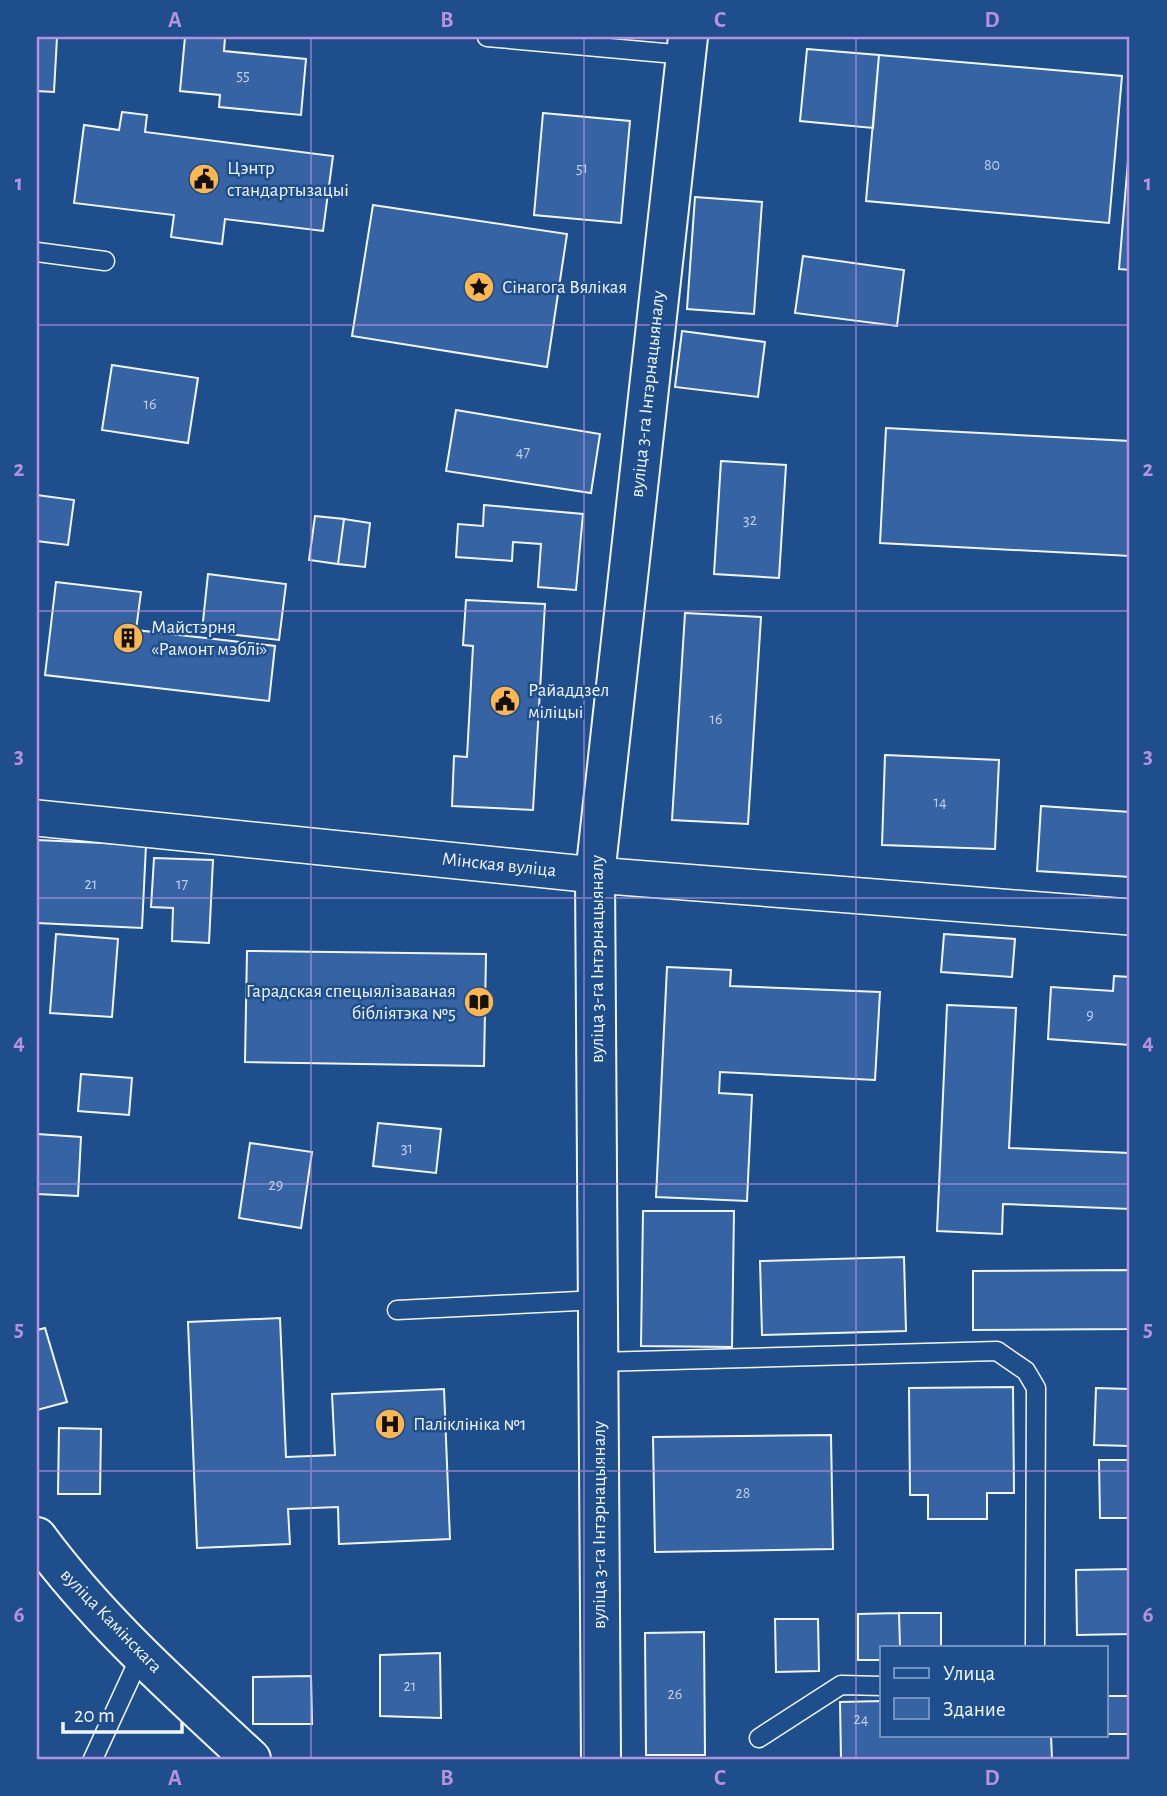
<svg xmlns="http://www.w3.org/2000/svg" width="1167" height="1796" viewBox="0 0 1167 1796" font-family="'Alegreya Sans',sans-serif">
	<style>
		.building { fill: #3563a3; stroke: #f2f6ff; stroke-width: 2 }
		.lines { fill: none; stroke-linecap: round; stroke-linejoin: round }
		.service-casing { stroke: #f2f6ff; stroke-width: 21 }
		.minor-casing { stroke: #f2f6ff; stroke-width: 38 }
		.primary-casing { stroke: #f2f6ff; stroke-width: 42 }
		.service { stroke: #1f4e8c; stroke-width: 18 }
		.minor { stroke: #1f4e8c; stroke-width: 35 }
		.primary { stroke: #1f4e8c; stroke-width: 38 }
		.grid { fill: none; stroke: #b691df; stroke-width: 2; stroke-opacity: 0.55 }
		.labels { text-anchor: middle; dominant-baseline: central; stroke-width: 5; stroke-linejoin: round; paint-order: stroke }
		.number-label { font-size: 16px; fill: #c3d1e8 }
		.poi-label { font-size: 19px; fill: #f2f6ff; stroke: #1f4e8c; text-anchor: start }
		.street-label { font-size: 19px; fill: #f2f6ff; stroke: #1f4e8c }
		.neatline { fill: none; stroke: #b691df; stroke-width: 2.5 }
		.grid-label { font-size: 23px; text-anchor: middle; font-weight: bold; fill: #b691df }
	</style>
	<rect width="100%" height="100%" fill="#1f4e8c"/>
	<path class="building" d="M37,37H57L54,92L37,91Z
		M185,37H225L224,51L306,59L301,115L219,107L220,95L180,91Z
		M807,49L879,55L873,128L800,121Z
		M879,55L1122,76L1109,223L866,201Z
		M122,112L147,115L145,132L333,156L323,231L225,219L222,244L171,237L174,215L74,203L84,125L119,130Z
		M543,113L630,121L621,223L534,215Z
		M1130,137V270L1119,269Z
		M695,197L762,202L754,314L687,309Z
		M373,205L567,234L547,367L352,336Z
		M803,256L904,270L897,326L795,313Z
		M682,331L765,342L758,397L675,387Z
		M112,365L198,378L188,443L102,430Z
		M456,410L600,434L591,493L446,471Z
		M886,428L1130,441V556L880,543Z
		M721,461L786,465L779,578L714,574Z
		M37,495L74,500L68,545L37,541Z
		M484,505L583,514L576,590L538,587L541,544L513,542L512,561L456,557L458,524L483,526Z
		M315,516L344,519L338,564L309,560Z
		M344,519L370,523L365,567L338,564Z
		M208,574L286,584L279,640L202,631Z
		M56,582L141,592L136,630L275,646L269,701L45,675Z
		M466,600L545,604L533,810L452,806L454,756L467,757L473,646L463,645Z
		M685,613L761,617L748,824L672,820Z
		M885,755L999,760L995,849L882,845Z
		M1041,806L1130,812V877L1037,871Z
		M37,840L146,845L142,928L37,923Z
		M154,858L213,860L209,943L172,941L173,908L151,907Z
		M56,934L118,939L112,1017L50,1013Z
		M944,934L1015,939L1012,977L941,972Z
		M247,951L486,954L484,1066L245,1062Z
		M667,967L731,970L730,986L880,992L875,1080L720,1072L719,1093L752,1095L747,1201L656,1197Z
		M1114,976L1130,977V1045L1048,1039L1051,987L1113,991Z
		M947,1005L1016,1008L1009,1148L1130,1153V1209L1003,1204L1002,1234L937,1231Z
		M81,1074L132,1078L129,1115L78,1111Z
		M378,1123L441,1129L436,1173L373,1166Z
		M37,1134L81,1137L78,1196L37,1194Z
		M250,1143L312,1152L301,1228L239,1218Z
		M643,1211H734L732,1347L641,1346Z
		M904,1257L906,1331L762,1335L760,1261Z
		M1130,1270V1329L973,1330V1271Z
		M280,1318L286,1457L335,1455L332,1394L444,1389L450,1539L339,1544L338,1507L288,1509L290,1544L197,1548L188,1322Z
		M45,1328L67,1402L37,1410V1330Z
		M1013,1387L1014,1493H987V1519H928V1495H910L909,1388Z
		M1096,1388L1130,1389V1446L1094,1445Z
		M59,1428L101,1429L100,1494H58Z
		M831,1435L833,1549L655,1552L653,1437Z
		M1099,1460H1130V1518H1100Z
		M1130,1569V1634L1077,1635L1076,1570Z
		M899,1613L900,1647H882V1660H858V1614Z
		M899,1613H941V1647H900Z
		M775,1619H818L819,1671L776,1672Z
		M704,1632L705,1755H646L645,1633Z
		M440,1653L441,1718L380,1716V1655Z
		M311,1676L312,1724H253V1677Z
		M1106,1696H1130V1734H1106Z
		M882,1701V1735H1051L1052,1759H841L840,1702Z"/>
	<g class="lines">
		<g class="service-casing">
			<path id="service" d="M487,37L686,55
				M37,252L105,261
				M397,1310L598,1300
				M598,1362L997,1351L1026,1371L1036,1388L1035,1647
				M759,1738L841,1685L882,1686
				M93,1759L141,1655"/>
		</g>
		<g class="minor-casing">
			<path id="minor" d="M37,818L595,875L1130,917"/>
		</g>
		<g class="primary-casing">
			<path id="primary" d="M37,1537C98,1620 176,1689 251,1759
				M601,1759L595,875L688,37"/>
		</g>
		<use href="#service" class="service"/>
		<use href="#minor" class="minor"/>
		<use href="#primary" class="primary"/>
	</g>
	<path class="grid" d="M311,37V1759M584,37V1759M856,37V1759M37,325H1130M37,611H1130M37,898H1130M37,1184H1130M37,1471H1130"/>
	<defs>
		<g id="civic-disc" transform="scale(1.575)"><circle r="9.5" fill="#ffb74d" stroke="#1f4e8c"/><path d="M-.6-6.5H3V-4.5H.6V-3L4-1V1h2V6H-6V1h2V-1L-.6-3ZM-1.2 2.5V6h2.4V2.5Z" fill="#111"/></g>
		<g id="sight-disc" transform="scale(1.575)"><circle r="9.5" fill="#ffb74d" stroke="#1f4e8c"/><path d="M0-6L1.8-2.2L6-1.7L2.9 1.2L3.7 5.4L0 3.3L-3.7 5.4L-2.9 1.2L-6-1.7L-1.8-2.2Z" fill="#111"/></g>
		<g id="building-disc" transform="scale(1.575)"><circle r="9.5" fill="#ffb74d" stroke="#1f4e8c"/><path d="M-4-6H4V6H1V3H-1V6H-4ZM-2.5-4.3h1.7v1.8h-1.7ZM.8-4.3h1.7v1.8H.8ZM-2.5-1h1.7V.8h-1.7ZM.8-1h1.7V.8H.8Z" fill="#111"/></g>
		<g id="library-disc" transform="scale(1.575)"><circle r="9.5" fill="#ffb74d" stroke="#1f4e8c"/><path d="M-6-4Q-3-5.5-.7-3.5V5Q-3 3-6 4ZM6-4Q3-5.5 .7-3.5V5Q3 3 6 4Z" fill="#111"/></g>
		<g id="hospital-disc" transform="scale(1.575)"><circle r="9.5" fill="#ffb74d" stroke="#1f4e8c"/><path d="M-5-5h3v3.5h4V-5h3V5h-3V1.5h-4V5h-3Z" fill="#111"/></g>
	</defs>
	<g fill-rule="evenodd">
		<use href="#civic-disc" x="204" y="179"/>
		<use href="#sight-disc" x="479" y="287"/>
		<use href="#building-disc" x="128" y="638"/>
		<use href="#civic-disc" x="505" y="701"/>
		<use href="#library-disc" x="479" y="1002"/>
		<use href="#hospital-disc" x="390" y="1424"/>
	</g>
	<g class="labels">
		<g class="number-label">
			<text x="243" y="75">55</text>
			<text x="992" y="165">80</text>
			<text x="582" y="168">51</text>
			<text x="150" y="404">16</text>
			<text x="523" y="452">47</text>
			<text x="750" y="520">32</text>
			<text x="716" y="719">16</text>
			<text x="940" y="802">14</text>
			<text x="91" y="884">21</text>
			<text x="182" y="884">17</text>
			<text x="1090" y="1015">9</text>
			<text x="407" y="1148">31</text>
			<text x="276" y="1185">29</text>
			<text x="743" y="1493">28</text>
			<text x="410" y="1686">21</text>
			<text x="675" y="1694">26</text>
			<text x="861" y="1719">24</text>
		</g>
		<g class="poi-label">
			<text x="227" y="168">Цэнтр<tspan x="227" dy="22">стандартызацыі</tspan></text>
			<text x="502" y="287">Сінагога Вялікая</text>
			<text x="151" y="627">Майстэрня<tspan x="151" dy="22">«Рамонт мэблі»</tspan></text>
			<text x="528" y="690">Райаддзел<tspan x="528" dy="22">міліцыі</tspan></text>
			<text x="456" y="991" text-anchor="end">Гарадская спецыялізаваная<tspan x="456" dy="22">бібліятэка №5</tspan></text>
			<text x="413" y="1424">Паліклініка №1</text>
		</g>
		<g class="street-label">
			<text transform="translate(648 394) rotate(-84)">вуліца 3-га Інтэрнацыяналу</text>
			<text transform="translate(499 865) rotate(6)">Мінская вуліца</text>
			<text transform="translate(597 959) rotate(-90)">вуліца 3-га Інтэрнацыяналу</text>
			<text transform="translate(599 1525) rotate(-90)">вуліца 3-га Інтэрнацыяналу</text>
			<text transform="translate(111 1621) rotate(46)">вуліца Камінскага</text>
		</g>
	</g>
	<rect width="1167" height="1796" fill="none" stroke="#1f4e8c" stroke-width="77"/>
	<rect x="880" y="1646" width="228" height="91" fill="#1f4e8c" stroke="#7391ba" stroke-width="2"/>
	<rect x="894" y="1668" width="35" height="10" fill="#1f4e8c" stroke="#7391ba" stroke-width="2"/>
	<text x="943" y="1680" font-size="21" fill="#f2f6ff">Улица</text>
	<rect x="894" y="1698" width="35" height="21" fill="#3563a3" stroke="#7391ba" stroke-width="2"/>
	<text x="943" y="1716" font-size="21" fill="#f2f6ff">Здание</text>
	<path d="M63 1722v10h119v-10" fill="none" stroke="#f2f6ff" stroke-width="3.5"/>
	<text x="74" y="1722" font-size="21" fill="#f2f6ff" stroke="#1f4e8c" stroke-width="5" paint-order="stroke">20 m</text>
	<rect x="38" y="38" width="1090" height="1720" class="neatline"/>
	<g class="grid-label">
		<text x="175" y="27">A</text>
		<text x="447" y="27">B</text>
		<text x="720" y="27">C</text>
		<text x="992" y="27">D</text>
		<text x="19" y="190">1</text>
		<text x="1148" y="190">1</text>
		<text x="19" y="476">2</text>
		<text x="1148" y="476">2</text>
		<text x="19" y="763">3</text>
		<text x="1148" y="763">3</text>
		<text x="19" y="1049">4</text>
		<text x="1148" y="1049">4</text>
		<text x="19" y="1336">5</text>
		<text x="1148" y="1336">5</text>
		<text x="19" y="1622">6</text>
		<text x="1148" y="1622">6</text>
		<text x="175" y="1785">A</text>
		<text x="447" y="1785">B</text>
		<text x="720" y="1785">C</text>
		<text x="992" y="1785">D</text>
	</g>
</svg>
